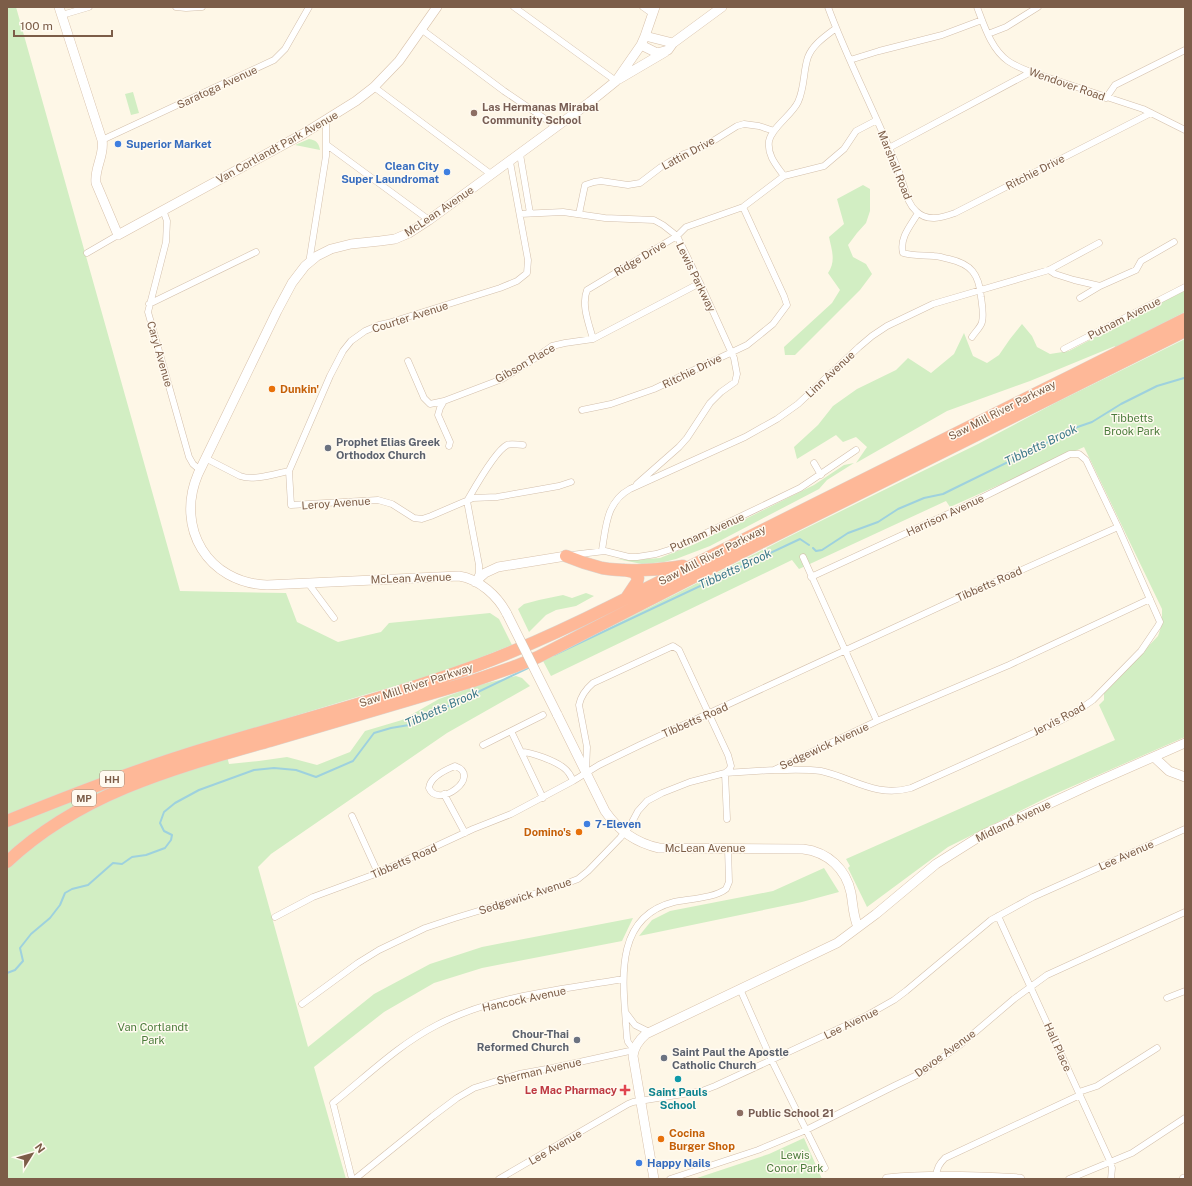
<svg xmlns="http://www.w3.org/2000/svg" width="1192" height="1186" viewBox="0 0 1192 1186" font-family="'Public Sans',sans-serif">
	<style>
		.green { fill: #d2eec3 }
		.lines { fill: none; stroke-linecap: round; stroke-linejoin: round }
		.stream { stroke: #9ed1de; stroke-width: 2 }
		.street-casing { stroke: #d3bfab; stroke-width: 7 }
		.secondary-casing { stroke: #d8c1aa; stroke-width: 10 }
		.highway-casing { stroke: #ddd5cf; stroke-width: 13 }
		.street { stroke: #fff; stroke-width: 6 }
		.secondary { stroke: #fff; stroke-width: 9 }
		.highway { stroke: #feb898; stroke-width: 12 }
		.secondary-bridge-casing { stroke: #d8c1aa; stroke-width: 10; stroke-linecap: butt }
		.secondary-bridge { stroke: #fff; stroke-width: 9 }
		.education-dot { fill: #8d6e63; stroke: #fffaf0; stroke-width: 1.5 }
		.shop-dot { fill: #3f7fe0; stroke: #fffaf0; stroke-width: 1.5 }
		.food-dot { fill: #e8710a; stroke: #fffaf0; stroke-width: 1.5 }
		.worship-dot { fill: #6b7280; stroke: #fffaf0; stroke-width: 1.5 }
		.culture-dot { fill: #0f9aa8; stroke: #fffaf0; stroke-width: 1.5 }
		.health-dot { fill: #e0444e; stroke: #fffaf0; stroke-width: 1.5 }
		.labels { text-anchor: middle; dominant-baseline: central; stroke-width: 3; stroke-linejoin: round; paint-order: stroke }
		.shield { fill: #fffaf0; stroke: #a38c7a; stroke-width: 1 }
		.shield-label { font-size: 10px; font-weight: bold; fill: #7c5d48 }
		.street-label { font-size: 11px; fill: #7c5d48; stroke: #fffaf0 }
		.education-label { font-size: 11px; font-weight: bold; fill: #785e54; stroke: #fffaf0; text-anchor: start }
		.shop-label { font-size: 11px; font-weight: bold; fill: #366cbe; stroke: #fffaf0; text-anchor: start }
		.food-label { font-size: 11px; font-weight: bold; fill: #c56008; stroke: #fffaf0; text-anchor: start }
		.park-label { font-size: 11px; fill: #4c7c3c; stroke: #fffaf0 }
		.worship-label { font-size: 11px; font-weight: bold; fill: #5b616d; stroke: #fffaf0; text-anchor: start }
		.health-label { font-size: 11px; font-weight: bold; fill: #be3a42; stroke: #fffaf0; text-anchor: end }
		.culture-label { font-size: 11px; font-weight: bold; fill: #0d838f; stroke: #fffaf0 }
		.water-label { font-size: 12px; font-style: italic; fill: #3c798a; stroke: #fffaf0 }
	</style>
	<rect width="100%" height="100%" fill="#fef7e7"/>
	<path class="green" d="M7,7H16L180,591L286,593L297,622L338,642L381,632L389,623L490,613L499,619L512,645L439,674L367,694L222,738L229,764L259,761L287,757L317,765L350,752L365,731L402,720L439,699L479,685L516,676L522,678L530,686L447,733L271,854L258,867L308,1047L374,994L430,964L482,947L633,918L622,941L482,968L434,983L384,1012L314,1067L346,1179H7Z
		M133,92L139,113L131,115L125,94Z
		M309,139C316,140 319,143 320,150L295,145Z
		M863,185L870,189V211L866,223L857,233L848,245L853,257L866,264L872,274L860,290L795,355H785L784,347L832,303L840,290L828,273C836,261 832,251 829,237L844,224L837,199Z
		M1185,290V312L1114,348L1115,346L1030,381L947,411L856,463L867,447L856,437L843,442L836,435L797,459L794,447L818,425L833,406L857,389L896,370L908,358L931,373L954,354L964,333L973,356L987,363L999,355L1010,339L1022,324L1032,336L1037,347L1050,354L1069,351Z
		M1185,339V737L1048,797L948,847L867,907L848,868L850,866L846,859L1115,740L1099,705L1104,700V693L1158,636L1162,624V609L1084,447L950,507L946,501L799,569L792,560L551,676L543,661L786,538L978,444L1057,402Z
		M854,463L827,480L819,489L710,546L676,559L664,562L642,564L617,559L633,560L660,558L695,544L814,485L844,465Z
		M586,593L594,596L576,606L556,610L546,615L529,632L518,609L524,604L539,600L563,595L572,598Z
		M824,868L839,892L802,902L639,936L652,920L670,911L773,891Z
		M804,1138L822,1179H694L769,1154Z"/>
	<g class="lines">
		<path class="stream" d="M813,548L816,551L822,550L848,533L878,522L898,509L924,498L943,494L953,489L1043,445L1066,431L1092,422L1121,404L1157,386L1184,378L1185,379
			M554,655L800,539L809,545
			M7,973L15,970L23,961L20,948L31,934L50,918L60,905L65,893L72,889L88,885L113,863L122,864L132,857L146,855L165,848L171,840L172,835L164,831L160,823L164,812L175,803L199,790L254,770L274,768L296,770L316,777L353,761L374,733L391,728L409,725L530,667"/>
		<g class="street-casing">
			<path id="street" d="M176,7L186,8L202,7
				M514,7L616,81
				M643,7L653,14
				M828,7C846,56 870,102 890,150C894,160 899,170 902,181C906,191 907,203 916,211C927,222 941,218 955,213L1151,113
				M977,7C984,25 991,49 1008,61C1015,66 1023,69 1031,72L1143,109L1185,130
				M62,15L89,7
				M421,29L504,91L557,127
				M988,34L1006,27L1038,7
				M850,60L879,51L942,35L982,20
				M374,87L492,175
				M1106,98L1115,85L1185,50
				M102,140L274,60L285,49L309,7
				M327,145L429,220
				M889,148L1031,72
				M520,154L530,213
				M510,162L528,260L527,273L517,281L500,288L388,323L379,325L365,331L351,341L343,351L330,376L289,471L291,505L378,500L392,504L414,518L422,519L431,516L473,498L497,497L559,486L571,482
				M784,176C776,165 767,155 769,141C772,127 792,115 798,102C805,87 803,71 808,57C813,44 826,36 836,28
				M163,210L167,221L166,242L148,312L189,457L193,464L200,470
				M918,213C911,225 899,238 903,253C913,256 923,255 934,256C939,256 944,258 949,259C971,264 979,274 981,297C982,305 984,314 982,322C981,327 975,332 972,337
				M520,214L563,212L605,218L654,220L663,225L677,236L700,283L734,358L737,374L735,382L721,392L710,403L687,438L679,447L637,484
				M579,214L585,185L594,182L601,181L628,185L640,183L661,167L681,155L695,150L713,141L737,126L744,124L759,126L774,131
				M87,253L118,235
				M309,263L326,156V120
				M1049,270L1055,274L1074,280L1100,286L1136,270L1141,261L1174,242
				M1080,298L1100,286
				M149,304L256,252
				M593,339C589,324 581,305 587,290L677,236L686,227L743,207L784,176L824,166L844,149L856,131L877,120
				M1064,349L1185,287
				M408,361L424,398L430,404L444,401
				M582,410L611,404L654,389L747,345L773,324L787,305L784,296L743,207
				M449,446L450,442L438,415L440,408L444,401L502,379L531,361L552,346L565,343L593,339L700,283
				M205,458L240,476C254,481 274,474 289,471
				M814,463L821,475
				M467,501C474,489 495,451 507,445C511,443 518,445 523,445
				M467,501L479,565V573L476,580
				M602,550C606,527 606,502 630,489L745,437L777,419L798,404L859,347L872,336L887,326L933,304L1049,270L1099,243
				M571,555L605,551L629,557H637L656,554L675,548L800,488L856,450
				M803,557L877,721
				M308,583L334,618
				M511,731L543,798
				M483,745L543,715
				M521,752C532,752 555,761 564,768C568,771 571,776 573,781
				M455,766C483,776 438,810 429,788C430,777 445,770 455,766Z
				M775,770C790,770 807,769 821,771C853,778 876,798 911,788L1058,722L1073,714L1093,700L1141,651L1158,626L1160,622L1118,527L1086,460L1079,454H1070L963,507L811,577
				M586,772L587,747L579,705C581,695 586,689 593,683L673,646L679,650L728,755L731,766L729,770L725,773
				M725,773L727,819
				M444,794L465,833
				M352,816L378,873
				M998,916L1110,1161L1112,1168L1111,1179
				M275,917L313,897L378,873L473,829L511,814L573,781L599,765L640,745L950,602L1118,527
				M740,989L772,1061L825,1168
				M1167,998L1185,991
				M302,1004L358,963L379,950L425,928L455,918L557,887L578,879L588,871L620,838L630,826L638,811L647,801L662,793L690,782L725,773L774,770L877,721L1009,665L1150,599
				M626,1013L635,1025L649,1032
				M1079,1092L1097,1086L1157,1048
				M936,1176C937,1168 939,1164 945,1158L1080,1095
				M352,1179L333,1103C367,1076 398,1045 437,1025C494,995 561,990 623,979
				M355,1179L433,1116L457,1098L474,1088L519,1074L552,1068L634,1050L628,1042L627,1038C624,988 610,918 674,902C688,899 715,898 726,889L729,882L728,848
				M499,1179L628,1104L633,1102L702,1091L715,1086L864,1017L894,1000L906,991L991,920L1033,897L1185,829
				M670,1179L758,1150L806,1130L894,1086L919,1074L960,1045L1014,999L1047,975L1185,912
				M1069,1179L1132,1153L1185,1118"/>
		</g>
		<g class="secondary-casing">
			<path id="secondary" d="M59,7L102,140C105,155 94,168 96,183L118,235L303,134L356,101L374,87L399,61L437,7
				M645,36L673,43
				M641,45L657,53L668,50L673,43L722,7
				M619,79L665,52
				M475,582L485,573L498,567L566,556
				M507,614C498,596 479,579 459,576L267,585C208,583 175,528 198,474L277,311L292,283L305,266L317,256L331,249L351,244L380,241L395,239L409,233L429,220L590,102L616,81L641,45L645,36L655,7
				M557,714L605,811C618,830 636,843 659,848L803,849C828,852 846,869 851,893C853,904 853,916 858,927
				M1154,757L1169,771L1185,777
				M654,1179L633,1056C634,1047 639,1040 646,1034L837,943L876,914L936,864L982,835L1094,783L1185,743
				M887,1179C931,1174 976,1176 1020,1179
				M1184,1179H1185"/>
		</g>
		<g class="highway-casing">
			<path id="highway" d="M566,556C578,561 590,565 602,568C625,572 660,570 683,566
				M624,570L634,572L638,578L637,582L627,597
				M7,821C66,797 125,774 185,755C283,724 382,700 478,665C524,648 567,628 611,606L1185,319
				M7,862C81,792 178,767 273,740C340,720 407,701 473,681L516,666L538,657L760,543L1185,331"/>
		</g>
		<use href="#street" class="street"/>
		<use href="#secondary" class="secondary"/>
		<use href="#highway" class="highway"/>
		<g class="secondary-bridge-casing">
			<path id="secondary-bridge" d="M507,614L557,714"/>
		</g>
		<use href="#secondary-bridge" class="secondary-bridge"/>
	</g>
	<g class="education-dot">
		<circle cx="474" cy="113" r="4"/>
		<circle cx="740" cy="1113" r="4"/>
	</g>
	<g class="shop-dot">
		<circle cx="118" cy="144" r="4"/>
		<circle cx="447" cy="172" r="4"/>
		<circle cx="587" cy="824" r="4"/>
		<circle cx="639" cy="1163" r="4"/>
	</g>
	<g class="food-dot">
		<circle cx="272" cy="389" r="4"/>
		<circle cx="579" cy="832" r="4"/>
		<circle cx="661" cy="1139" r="4"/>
	</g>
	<g class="worship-dot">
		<circle cx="328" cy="448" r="4"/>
		<circle cx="577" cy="1040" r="4"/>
		<circle cx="664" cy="1058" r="4"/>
	</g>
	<circle class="culture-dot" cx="678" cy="1079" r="4"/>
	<path class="health-dot" d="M623 1084h4v4h4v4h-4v4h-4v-4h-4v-4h4z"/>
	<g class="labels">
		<g class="shield">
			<rect x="100" y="771" width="24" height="16" rx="3"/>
			<rect x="72" y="790" width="24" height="16" rx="3"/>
		</g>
		<g class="shield-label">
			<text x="112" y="779">HH</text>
			<text x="84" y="798">MP</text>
		</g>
		<g class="street-label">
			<text transform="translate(1067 84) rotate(19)">Wendover Road</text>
			<text transform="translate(217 87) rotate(-25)">Saratoga Avenue</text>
			<text transform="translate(277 147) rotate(-29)">Van Cortlandt Park Avenue</text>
			<text transform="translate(688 153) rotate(-28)">Lattin Drive</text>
			<text transform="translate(895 165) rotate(68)">Marshall Road</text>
			<text transform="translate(1035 172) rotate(-27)">Ritchie Drive</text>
			<text transform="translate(439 211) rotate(-34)">McLean Avenue</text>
			<text transform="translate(640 258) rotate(-31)">Ridge Drive</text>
			<text transform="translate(696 277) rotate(64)">Lewis Parkway</text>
			<text transform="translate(410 317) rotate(-18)">Courter Avenue</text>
			<text transform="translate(1124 318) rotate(-27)">Putnam Avenue</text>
			<text transform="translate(160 354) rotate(74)">Caryl Avenue</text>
			<text transform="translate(525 363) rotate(-30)">Gibson Place</text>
			<text transform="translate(692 371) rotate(-26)">Ritchie Drive</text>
			<text transform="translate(830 374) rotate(-43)">Linn Avenue</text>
			<text transform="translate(1002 410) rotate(-27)">Saw Mill River Parkway</text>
			<text transform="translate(336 503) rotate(-4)">Leroy Avenue</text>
			<text transform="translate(945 515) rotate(-25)">Harrison Avenue</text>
			<text transform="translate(707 532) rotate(-24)">Putnam Avenue</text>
			<text transform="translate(712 555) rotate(-27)">Saw Mill River Parkway</text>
			<text transform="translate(411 578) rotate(-2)">McLean Avenue</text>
			<text transform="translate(989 584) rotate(-24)">Tibbetts Road</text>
			<text transform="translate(416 685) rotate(-18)">Saw Mill River Parkway</text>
			<text transform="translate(1059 719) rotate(-28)">Jervis Road</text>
			<text transform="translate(695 720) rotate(-24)">Tibbetts Road</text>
			<text transform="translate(824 746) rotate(-25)">Sedgewick Avenue</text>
			<text transform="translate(1013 821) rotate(-26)">Midland Avenue</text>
			<text x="705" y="848">McLean Avenue</text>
			<text transform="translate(1126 855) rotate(-24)">Lee Avenue</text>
			<text transform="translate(404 861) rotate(-24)">Tibbetts Road</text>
			<text transform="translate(525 896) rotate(-18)">Sedgewick Avenue</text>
			<text transform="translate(524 999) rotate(-12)">Hancock Avenue</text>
			<text transform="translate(851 1023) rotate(-26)">Lee Avenue</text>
			<text transform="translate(1058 1047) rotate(66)">Hall Place</text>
			<text transform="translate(945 1053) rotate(-36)">Devoe Avenue</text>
			<text transform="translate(539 1071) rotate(-13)">Sherman Avenue</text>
			<text transform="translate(555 1147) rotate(-30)">Lee Avenue</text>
		</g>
		<g class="education-label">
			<text x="482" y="107">Las Hermanas Mirabal<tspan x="482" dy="13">Community School</tspan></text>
			<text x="748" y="1113">Public School 21</text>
		</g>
		<g class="shop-label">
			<text x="126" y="144">Superior Market</text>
			<text x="439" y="166" text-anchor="end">Clean City<tspan x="439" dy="13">Super Laundromat</tspan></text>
			<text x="595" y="824">7-Eleven</text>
			<text x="647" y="1163">Happy Nails</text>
		</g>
		<g class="food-label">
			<text x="280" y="389">Dunkin'</text>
			<text x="571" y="832" text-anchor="end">Domino's</text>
			<text x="669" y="1133">Cocina<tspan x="669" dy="13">Burger Shop</tspan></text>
		</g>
		<g class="park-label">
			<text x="1132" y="418">Tibbetts<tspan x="1132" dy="13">Brook Park</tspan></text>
			<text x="153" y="1027">Van Cortlandt<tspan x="153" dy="13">Park</tspan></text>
			<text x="795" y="1155">Lewis<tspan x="795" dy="13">Conor Park</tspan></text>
		</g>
		<g class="worship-label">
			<text x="336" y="442">Prophet Elias Greek<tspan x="336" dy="13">Orthodox Church</tspan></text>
			<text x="569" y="1034" text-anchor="end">Chour-Thai<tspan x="569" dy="13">Reformed Church</tspan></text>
			<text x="672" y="1052">Saint Paul the Apostle<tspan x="672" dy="13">Catholic Church</tspan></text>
		</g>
		<g class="health-label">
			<text x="617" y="1090">Le Mac Pharmacy</text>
		</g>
		<g class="culture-label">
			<text x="678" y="1092">Saint Pauls<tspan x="678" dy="13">School</tspan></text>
		</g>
		<g class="water-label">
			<text transform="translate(1041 445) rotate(-26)">Tibbetts Brook</text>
			<text transform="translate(735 569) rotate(-25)">Tibbetts Brook</text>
			<text transform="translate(442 708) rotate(-24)">Tibbetts Brook</text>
		</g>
	</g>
	<rect width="1192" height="1186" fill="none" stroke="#7c5d48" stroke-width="16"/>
	<g transform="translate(32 1154) rotate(53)" stroke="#fffaf0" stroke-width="3" paint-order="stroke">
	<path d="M0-3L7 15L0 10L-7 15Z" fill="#7c5d48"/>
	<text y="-6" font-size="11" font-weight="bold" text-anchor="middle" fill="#7c5d48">N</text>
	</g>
	<path d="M14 30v6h98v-6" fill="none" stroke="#7c5d48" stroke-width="2"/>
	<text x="20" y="30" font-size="12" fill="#7c5d48" stroke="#fffaf0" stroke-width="3" paint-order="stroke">100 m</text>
</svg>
